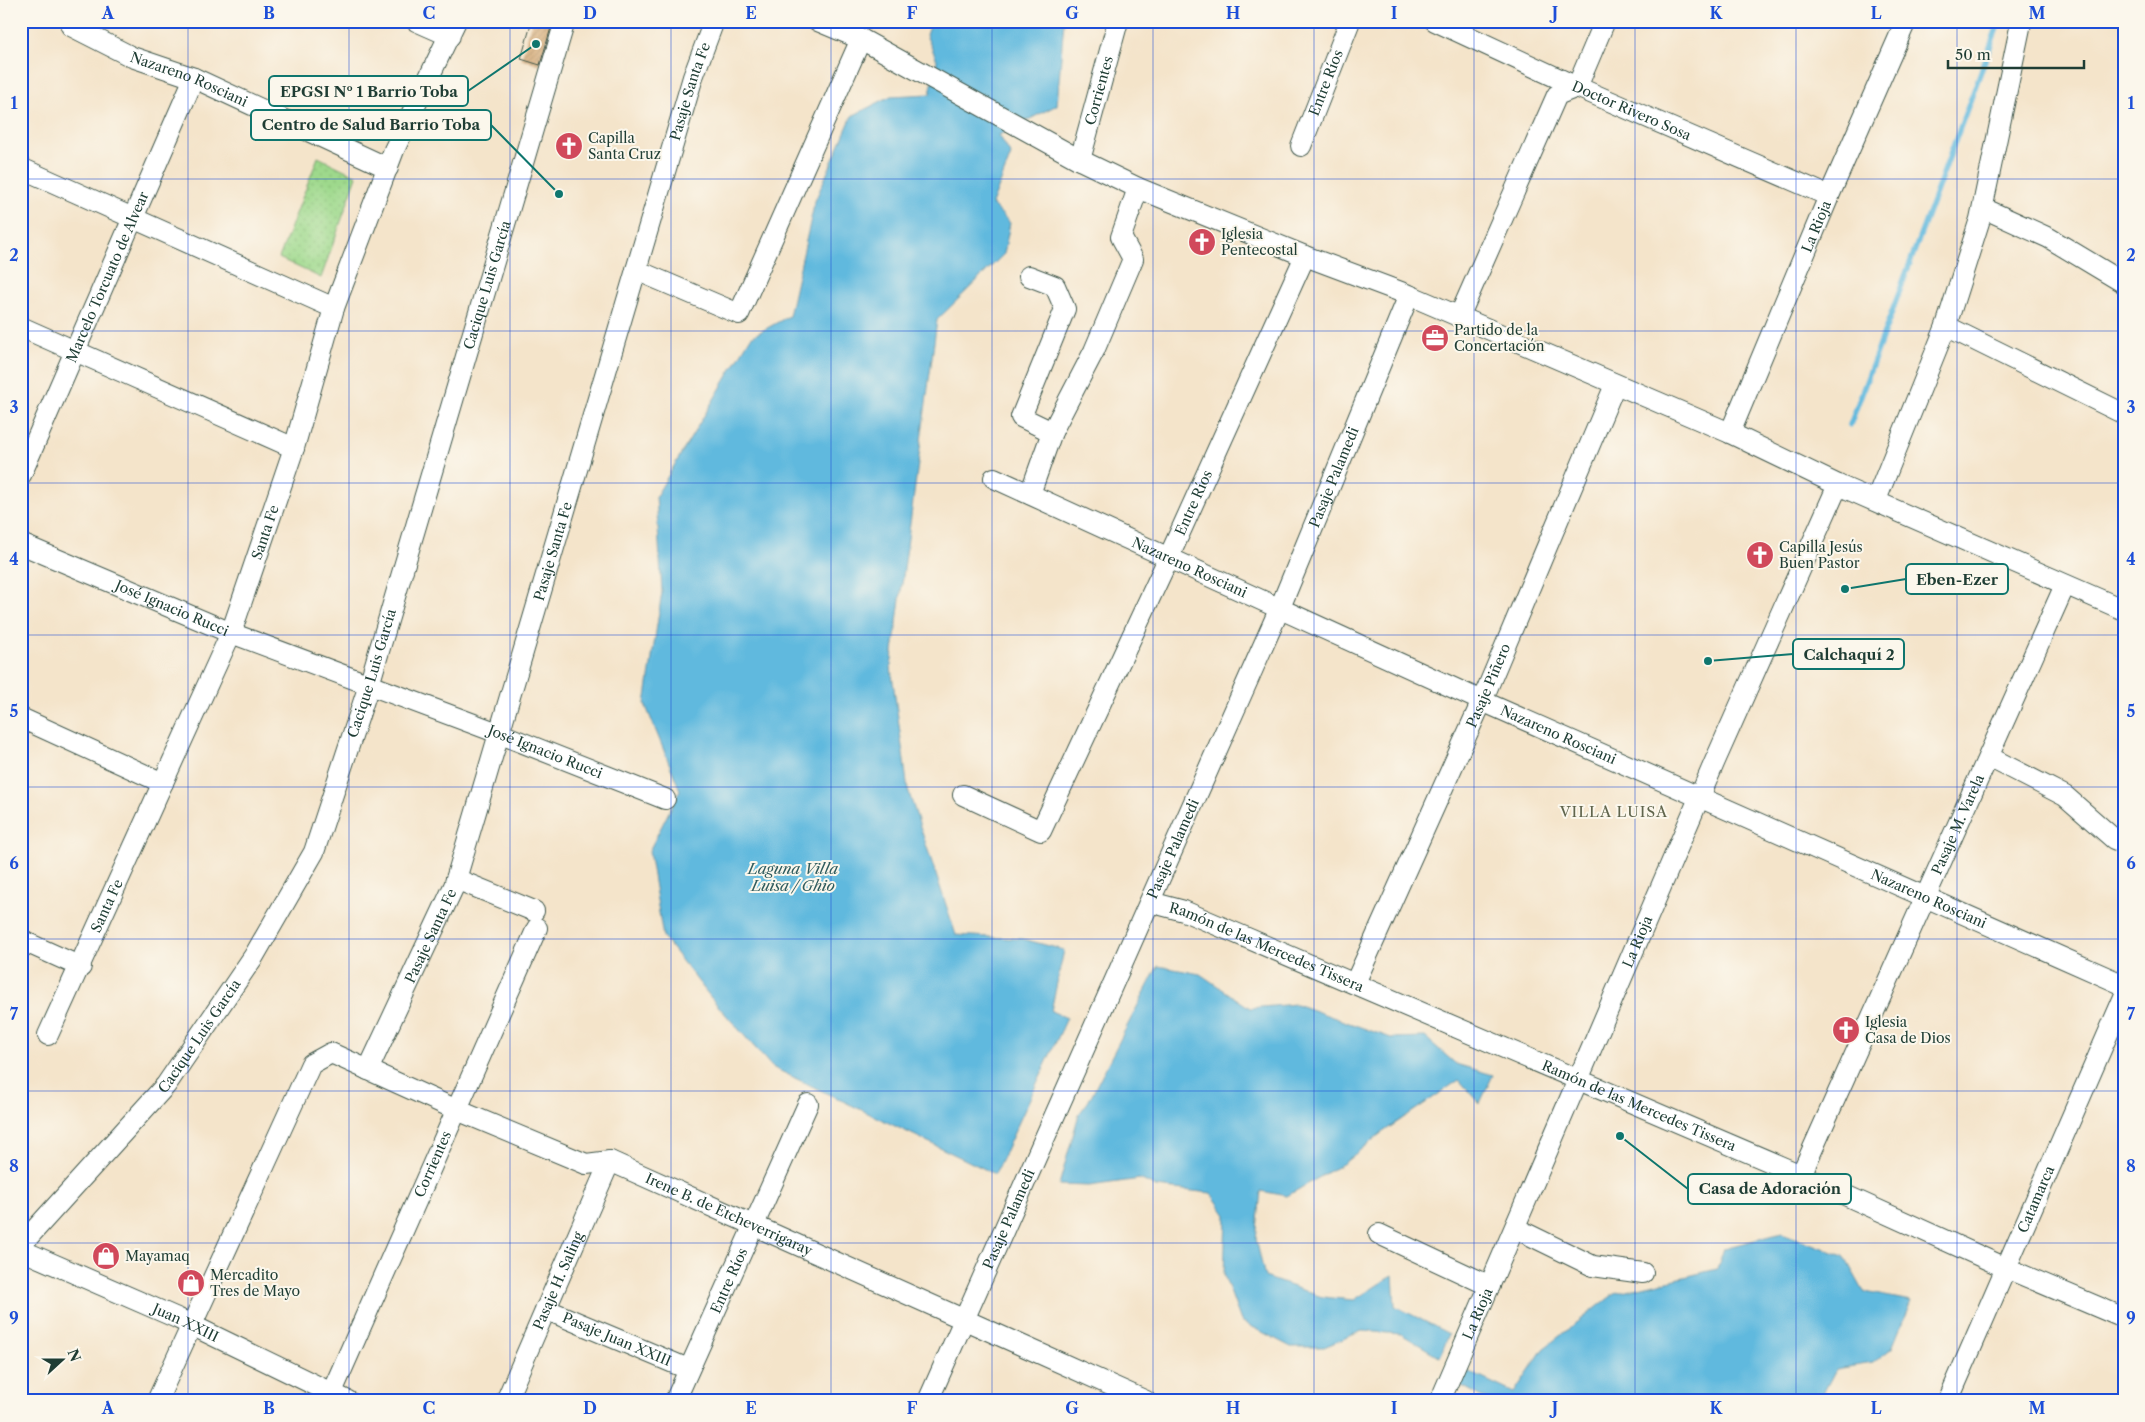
<svg xmlns="http://www.w3.org/2000/svg" width="2145" height="1422" viewBox="0 0 2145 1422" font-family="'Libre Caslon Text',serif">
	<style>
		.park { fill: url(#park-dots); stroke: #5e8b60 }
		.water { fill: #61b9de; stroke: #407b89 }
		.lines { fill: none; stroke-linecap: round; stroke-linejoin: round }
		.stream { stroke: #61b9de; stroke-width: 5.5 }
		.building { fill: url(#building-hatch) }
		.minor-casing { stroke: #3f564a; stroke-width: 22 }
		.minor { stroke: #fff; stroke-width: 20 }
		.grid { fill: none; stroke: #1d4ed8; stroke-width: 1; stroke-opacity: 0.55 }
		.labels { text-anchor: middle; dominant-baseline: central; stroke-width: 4; stroke-linejoin: round; paint-order: stroke }
		.street-label { font-size: 14px; fill: #1f3d34; stroke: #fbf7ec }
		.poi-label { font-size: 14px; fill: #1f3d34; stroke: #fbf7ec; text-anchor: start }
		.neighbourhood-label { font-size: 15px; letter-spacing: 1px; fill: #60654d; stroke: #fbf7ec }
		.water-label { font-size: 15px; font-style: italic; fill: #305c5e; stroke: #fbf7ec }
		.leader { fill: none; stroke: #0f766e; stroke-width: 2 }
		.callout-dot { fill: #0f766e; stroke: #fbf7ec; stroke-width: 2 }
		.callout { fill: #fbf7ec; stroke: #0f766e; stroke-width: 2 }
		.callout-label { font-size: 15px; text-anchor: middle; font-weight: bold; fill: #1f3d34 }
		.neatline { fill: none; stroke: #1d4ed8; stroke-width: 2 }
		.grid-label { font-size: 16px; text-anchor: middle; font-weight: bold; fill: #1d4ed8 }
	</style>
	<defs>
		<pattern id="park-dots" width="8" height="8" patternUnits="userSpaceOnUse" patternTransform="scale(1.25)"><rect width="8" height="8" fill="#9ed98c"/><path d="M2 2h.1M6 6h.1" fill="none" stroke="#88bb79" stroke-width="1.8" stroke-linecap="round"/></pattern>
		<pattern id="building-hatch" width="6" height="6" patternUnits="userSpaceOnUse" patternTransform="scale(1.25)"><rect width="6" height="6" fill="#d8ae7c"/><path d="M-1 1l2-2M0 6l6-6M5 7l2-2" fill="none" stroke="#af8f66"/></pattern>
	</defs>
	<rect width="100%" height="100%" fill="#fbf7ec"/>
	<filter id="ink" filterUnits="userSpaceOnUse"><feTurbulence type="fractalNoise" baseFrequency=".02" numOctaves="2"/><feDisplacementMap in="SourceGraphic" scale="10" xChannelSelector="R" yChannelSelector="G"/><feConvolveMatrix kernelMatrix="1 2 1 2 8 2 1 2 1" color-interpolation-filters="sRGB"/></filter>
	<filter id="wash" filterUnits="userSpaceOnUse"><feTurbulence type="fractalNoise" baseFrequency=".0096" numOctaves="4" result="noise"/><feDisplacementMap in="SourceGraphic" scale="20" xChannelSelector="R" yChannelSelector="G"/><feGaussianBlur stdDeviation="1.12" result="paint"/><feColorMatrix in="noise" values="0 0 0 0 0 0 0 0 0 0 0 0 0 0 0 0 0 1.4 0 .05"/><feComposite in="paint" operator="in"/></filter>
	<g filter="url(#wash)">
		<rect width="100%" height="100%" fill="#f4e4ca"/>
		<path class="park" d="M318,157L357,176L321,278L279,258Z"/>
		<path class="water" d="M931,21H1064L1057,105L999,135L1011,155L992,204L1010,223L1004,254L937,320L891,667L908,790L956,935L1023,939L1064,950L1051,1011L1067,1018L995,1174L772,1067L712,999L663,937L649,851L680,790L645,704L662,592L656,496L751,337L789,316L815,201L852,116L891,96L930,94L937,60L926,35Z
			M1158,966L1200,974L1250,1008L1296,1004L1391,1038L1425,1037L1456,1064L1493,1075L1480,1103L1459,1080L1380,1134L1344,1163L1287,1196L1261,1191L1256,1239L1265,1277L1322,1297L1354,1300L1393,1275L1395,1306L1449,1334L1440,1357L1401,1334L1362,1331L1324,1347H1291L1241,1321L1224,1275L1226,1215L1211,1193L1156,1187L1140,1179L1089,1186L1059,1185L1079,1114L1088,1102Z
			M1782,1233L1844,1256L1864,1292L1911,1301L1892,1348L1873,1363L1836,1369L1819,1401H1490L1460,1385L1467,1371L1514,1393L1543,1349L1614,1294L1717,1269L1724,1248Z"/>
		<g class="lines">
			<path class="stream" d="M1850,425L1997,28"/>
		</g>
		<g id="blocks">
			<path class="building" d="M532,21H553L540,65L521,59Z"/>
		</g>
	</g>
	<g filter="url(#ink)">
		<use href="#blocks" fill-opacity="0" stroke="#3f564a" stroke-width="1"/>
		<g class="lines">
			<g class="minor-casing">
				<g id="minor">
					<path id="s1" d="M73,21L71,26L132,57L194,78L388,168"/>
					<path d="M416,21L450,36"/>
					<path d="M818,21L861,39L1080,160L1138,188L1305,256L1409,295L1730,433L1838,485L2124,610"/>
					<path id="s2" d="M1435,21L1577,87L1829,196"/>
					<path id="s3" d="M1301,146L1350,21"/>
					<path id="s4" d="M1080,160L1118,21"/>
					<path d="M21,168L334,308"/>
					<path d="M1983,208L2049,238L2124,283"/>
					<path d="M636,270L739,314L861,39"/>
					<path d="M1029,276L1055,286L1065,309L1021,417L1052,432"/>
					<path d="M1459,317L1557,95L1577,87L1605,21"/>
					<path d="M1946,326L2124,414"/>
					<path d="M21,327L294,448"/>
					<path id="s5" d="M1730,433L1829,196L1906,21"/>
					<path id="s6" d="M21,475L194,78"/>
					<path id="s7" d="M994,478L1482,701L2124,985"/>
					<path d="M1030,494L1052,432L1094,351L1133,259L1121,237L1138,188"/>
					<path d="M1876,500L1946,326L1980,219L2021,23L2019,21"/>
					<path id="s8" d="M21,544L231,633L498,733L665,799"/>
					<path d="M21,718L163,783"/>
					<path d="M1989,757L2065,796L2114,839L2124,843"/>
					<path id="s9" d="M963,795L1041,831L1168,559L1305,256"/>
					<path d="M456,879L534,911"/>
					<path id="s10" d="M1150,902L1184,911L1801,1175L2006,1268L2124,1318"/>
					<path d="M21,940L81,967"/>
					<path id="s11" d="M1355,983L1482,701L1615,385"/>
					<path id="s12" d="M48,1035L231,633L294,448L334,308L394,150L456,21"/>
					<path id="s13" d="M368,1070L454,886L693,77L714,21"/>
					<path id="s14" d="M1801,1175L2065,585"/>
					<path d="M1515,1228L1593,1266L1643,1273"/>
					<path d="M1379,1234L1490,1286"/>
					<path id="s15" d="M21,1245L166,1085L254,956L314,852L369,685L565,21"/>
					<path id="s16" d="M21,1250L177,1318L348,1401"/>
					<path id="s17" d="M545,1309L688,1369"/>
					<path id="s18" d="M157,1401L311,1064L331,1053L457,1110L586,1164L610,1161L1146,1401"/>
					<path id="s19" d="M328,1401L537,928"/>
					<path id="s20" d="M506,1401L610,1161"/>
					<path id="s21" d="M675,1401L808,1104"/>
					<path id="s22" d="M928,1401L1279,610L1409,295"/>
					<path id="s23" d="M1440,1401L1715,761L1838,485"/>
					<path id="s24" d="M1948,1401L2124,997"/>
				</g>
			</g>
			<use href="#minor" class="minor"/>
		</g>
	</g>
	<path class="grid" d="M188,21V1401M349,21V1401M510,21V1401M671,21V1401M831,21V1401M992,21V1401M1153,21V1401M1314,21V1401M1474,21V1401M1635,21V1401M1796,21V1401M1957,21V1401M21,179H2124M21,331H2124M21,483H2124M21,635H2124M21,787H2124M21,939H2124M21,1091H2124M21,1243H2124"/>
	<defs>
		<g id="church-disc" transform="scale(1.4375)"><circle r="9.5" fill="#d1495b" stroke="#fbf7ec"/><path d="M-1.2-6h2.4v3.5h3.3v2.4h-3.3V6h-2.4V-.1h-3.3v-2.4h3.3Z" fill="#fff"/></g>
		<g id="office-disc" transform="scale(1.4375)"><circle r="9.5" fill="#d1495b" stroke="#fbf7ec"/><path d="M-6-3h4V-5.5h4V-3h4V5H-6ZM-1-4.5V-3h2v-1.5ZM-6 0V1H6V0Z" fill="#fff"/></g>
		<g id="shop-disc" transform="scale(1.4375)"><circle r="9.5" fill="#d1495b" stroke="#fbf7ec"/><path d="M-5-2.5h2.3a2.7 3.5 0 0 1 5.4 0H5L5.5 6h-11ZM-1.5-2.5h3a1.5 2.3 0 0 0-3 0Z" fill="#fff"/></g>
	</defs>
	<g fill-rule="evenodd">
		<use href="#church-disc" x="569" y="146"/>
		<use href="#church-disc" x="1202" y="242"/>
		<use href="#office-disc" x="1435" y="338"/>
		<use href="#church-disc" x="1760" y="555"/>
		<use href="#church-disc" x="1846" y="1030"/>
		<use href="#shop-disc" x="106" y="1256"/>
		<use href="#shop-disc" x="191" y="1283"/>
	</g>
	<g class="labels">
		<g class="street-label">
			<text stroke="none"><textPath href="#s1" startOffset="135">Nazareno Rosciani</textPath></text>
			<text stroke="none"><textPath href="#s3" startOffset="68">Entre Ríos</textPath></text>
			<text stroke="none"><textPath href="#s13" startOffset="1032">Pasaje Santa Fe</textPath></text>
			<text stroke="none"><textPath href="#s4" startOffset="72">Corrientes</textPath></text>
			<text stroke="none"><textPath href="#s2" startOffset="216">Doctor Rivero Sosa</textPath></text>
			<text stroke="none"><textPath href="#s5" startOffset="224">La Rioja</textPath></text>
			<text stroke="none"><textPath href="#s6" startOffset="216">Marcelo Torcuato de Alvear</textPath></text>
			<text stroke="none"><textPath href="#s15" startOffset="1085">Cacique Luis García</textPath></text>
			<text stroke="none"><textPath href="#s22" startOffset="1009">Pasaje Palamedi</textPath></text>
			<text stroke="none"><textPath href="#s9" startOffset="448">Entre Ríos</textPath></text>
			<text stroke="none"><textPath href="#s12" startOffset="548">Santa Fe</textPath></text>
			<text stroke="none"><textPath href="#s13" startOffset="552">Pasaje Santa Fe</textPath></text>
			<text stroke="none"><textPath href="#s7" startOffset="215">Nazareno Rosciani</textPath></text>
			<text stroke="none"><textPath href="#s8" startOffset="164">José Ignacio Rucci</textPath></text>
			<text stroke="none"><textPath href="#s15" startOffset="680">Cacique Luis García</textPath></text>
			<text stroke="none"><textPath href="#s11" startOffset="326">Pasaje Piñero</textPath></text>
			<text stroke="none"><textPath href="#s7" startOffset="620">Nazareno Rosciani</textPath></text>
			<text stroke="none"><textPath href="#s8" startOffset="564">José Ignacio Rucci</textPath></text>
			<text stroke="none"><textPath href="#s14" startOffset="384">Pasaje M. Varela</textPath></text>
			<text stroke="none"><textPath href="#s22" startOffset="604">Pasaje Palamedi</textPath></text>
			<text stroke="none"><textPath href="#s7" startOffset="1025">Nazareno Rosciani</textPath></text>
			<text stroke="none"><textPath href="#s12" startOffset="142">Santa Fe</textPath></text>
			<text stroke="none"><textPath href="#s13" startOffset="148">Pasaje Santa Fe</textPath></text>
			<text stroke="none"><textPath href="#s23" startOffset="500">La Rioja</textPath></text>
			<text stroke="none"><textPath href="#s10" startOffset="125">Ramón de las Mercedes Tissera</textPath></text>
			<text stroke="none"><textPath href="#s15" startOffset="275">Cacique Luis García</textPath></text>
			<text stroke="none"><textPath href="#s10" startOffset="530">Ramón de las Mercedes Tissera</textPath></text>
			<text stroke="none"><textPath href="#s19" startOffset="259">Corrientes</textPath></text>
			<text stroke="none"><textPath href="#s24" startOffset="220">Catamarca</textPath></text>
			<text stroke="none"><textPath href="#s18" startOffset="826">Irene B. de Etcheverrigaray</textPath></text>
			<text stroke="none"><textPath href="#s22" startOffset="199">Pasaje Palamedi</textPath></text>
			<text stroke="none"><textPath href="#s21" startOffset="132">Entre Ríos</textPath></text>
			<text stroke="none"><textPath href="#s20" startOffset="131">Pasaje H. Saling</textPath></text>
			<text stroke="none"><textPath href="#s23" startOffset="95">La Rioja</textPath></text>
			<text stroke="none"><textPath href="#s16" startOffset="180">Juan XXIII</textPath></text>
			<text stroke="none"><textPath href="#s17" startOffset="78">Pasaje Juan XXIII</textPath></text>
		</g>
		<g class="poi-label">
			<text x="588" y="138">Capilla<tspan x="588" dy="16">Santa Cruz</tspan></text>
			<text x="1221" y="234">Iglesia<tspan x="1221" dy="16">Pentecostal</tspan></text>
			<text x="1454" y="330">Partido de la<tspan x="1454" dy="16">Concertación</tspan></text>
			<text x="1779" y="547">Capilla Jesús<tspan x="1779" dy="16">Buen Pastor</tspan></text>
			<text x="1865" y="1022">Iglesia<tspan x="1865" dy="16">Casa de Dios</tspan></text>
			<text x="125" y="1256">Mayamaq</text>
			<text x="210" y="1275">Mercadito<tspan x="210" dy="16">Tres de Mayo</tspan></text>
		</g>
		<g class="neighbourhood-label">
			<text x="1614" y="811">VILLA LUISA</text>
		</g>
		<g class="water-label">
			<text x="793" y="868">Laguna Villa<tspan x="793" dy="17">Luisa / Ghio</tspan></text>
		</g>
	</g>
	<path class="leader" d="M536 44L468 91M559 194L491 125M1845 589L1906 579M1708 661L1793 654M1620 1136L1688 1189"/>
	<g class="callout-dot">
		<circle cx="536" cy="44" r="5"/>
		<circle cx="559" cy="194" r="5"/>
		<circle cx="1845" cy="589" r="5"/>
		<circle cx="1708" cy="661" r="5"/>
		<circle cx="1620" cy="1136" r="5"/>
	</g>
	<g class="callout">
		<rect x="269" y="76" width="199" height="30" rx="5"/>
		<rect x="251" y="110" width="240" height="30" rx="5"/>
		<rect x="1906" y="564" width="102" height="30" rx="5"/>
		<rect x="1793" y="639" width="111" height="30" rx="5"/>
		<rect x="1688" y="1174" width="163" height="30" rx="5"/>
	</g>
	<g class="callout-label">
		<text x="369" y="97">EPGSI Nº 1 Barrio Toba</text>
		<text x="371" y="130">Centro de Salud Barrio Toba</text>
		<text x="1957" y="585">Eben-Ezer</text>
		<text x="1849" y="660">Calchaquí 2</text>
		<text x="1770" y="1194">Casa de Adoración</text>
	</g>
	<rect width="2145" height="1422" fill="none" stroke="#fbf7ec" stroke-width="55"/>
	<g transform="translate(62 1360) rotate(69)" stroke="#fbf7ec" stroke-width="4" paint-order="stroke">
	<path d="M0-4L9 19L0 12L-9 19Z" fill="#1f3d34"/>
	<text y="-8" font-size="14" font-weight="bold" text-anchor="middle" fill="#1f3d34">N</text>
	</g>
	<path d="M1948 60v8h136v-8" fill="none" stroke="#1f3d34" stroke-width="2.5"/>
	<text x="1955" y="60" font-size="15" fill="#1f3d34" stroke="#fbf7ec" stroke-width="4" paint-order="stroke">50 m</text>
	<rect x="28" y="28" width="2090" height="1366" class="neatline"/>
	<g class="grid-label">
		<text x="108" y="19">A</text>
		<text x="269" y="19">B</text>
		<text x="429" y="19">C</text>
		<text x="590" y="19">D</text>
		<text x="751" y="19">E</text>
		<text x="912" y="19">F</text>
		<text x="1072" y="19">G</text>
		<text x="1233" y="19">H</text>
		<text x="1394" y="19">I</text>
		<text x="1555" y="19">J</text>
		<text x="1716" y="19">K</text>
		<text x="1876" y="19">L</text>
		<text x="2037" y="19">M</text>
		<text x="14" y="109">1</text>
		<text x="2131" y="109">1</text>
		<text x="14" y="261">2</text>
		<text x="2131" y="261">2</text>
		<text x="14" y="413">3</text>
		<text x="2131" y="413">3</text>
		<text x="14" y="565">4</text>
		<text x="2131" y="565">4</text>
		<text x="14" y="717">5</text>
		<text x="2131" y="717">5</text>
		<text x="14" y="869">6</text>
		<text x="2131" y="869">6</text>
		<text x="14" y="1020">7</text>
		<text x="2131" y="1020">7</text>
		<text x="14" y="1172">8</text>
		<text x="2131" y="1172">8</text>
		<text x="14" y="1324">9</text>
		<text x="2131" y="1324">9</text>
		<text x="108" y="1414">A</text>
		<text x="269" y="1414">B</text>
		<text x="429" y="1414">C</text>
		<text x="590" y="1414">D</text>
		<text x="751" y="1414">E</text>
		<text x="912" y="1414">F</text>
		<text x="1072" y="1414">G</text>
		<text x="1233" y="1414">H</text>
		<text x="1394" y="1414">I</text>
		<text x="1555" y="1414">J</text>
		<text x="1716" y="1414">K</text>
		<text x="1876" y="1414">L</text>
		<text x="2037" y="1414">M</text>
	</g>
</svg>
